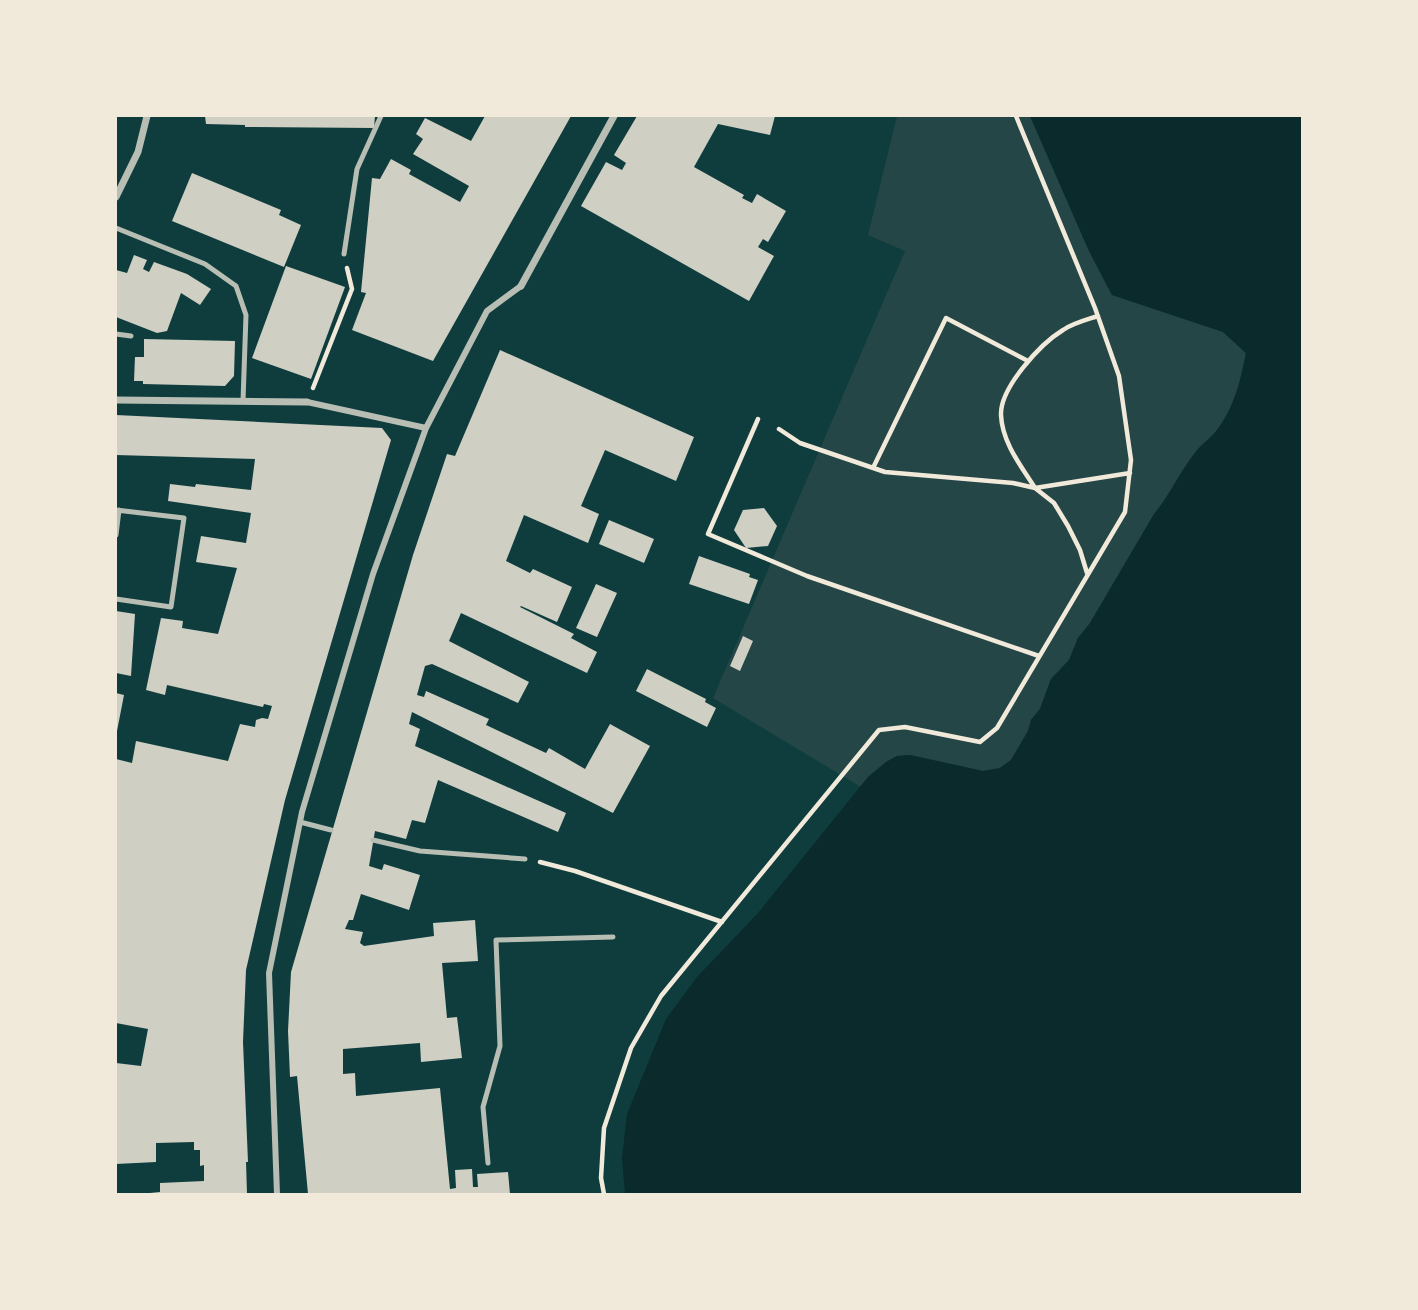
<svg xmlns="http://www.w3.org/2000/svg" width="1418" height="1310" viewBox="0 0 1418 1310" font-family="'Nunito Sans',sans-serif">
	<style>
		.green { fill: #244646 }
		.water { fill: #0a2a2b }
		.building { fill: #cfcfc3 }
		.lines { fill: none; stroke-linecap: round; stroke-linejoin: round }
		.path { stroke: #f1e9da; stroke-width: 4.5 }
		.service { stroke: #b8beb3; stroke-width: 5 }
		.pedestrian { stroke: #b8beb3; stroke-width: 6 }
		.minor { stroke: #b8beb3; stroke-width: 7 }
	</style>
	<rect width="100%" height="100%" fill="#0f3d3e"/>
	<path class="green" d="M897,116H1030L1089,251L1112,295L1223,332L1246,353L1239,385L1230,408L1218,429L1154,514L1090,623L1078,638L1069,660L1051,679L1040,709L1031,720L1028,731L1011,760L1000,768L983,771L910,755L897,756L886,762L868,777L861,787L713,698L905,251L868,235Z"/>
	<path class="water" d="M1030,116H1302V1194H625L622,1158L627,1114L666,1019L697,977L758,913L868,777L886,762L897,756L910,755L983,771L1000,768L1011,760L1028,731L1031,720L1040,709L1051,679L1069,660L1078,638L1090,623L1154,514C1170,495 1179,473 1194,454C1200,445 1210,439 1217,430C1234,409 1241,379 1246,353L1223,332L1112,295L1089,251Z"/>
	<path class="building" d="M205,116H375L374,128L245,127V125L206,124Z
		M485,116H571L433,361L352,330L366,293L361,292L372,178L380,179L391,159L411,170L409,174L460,202L469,186L413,154L423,139L416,134L425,118L471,141Z
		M637,116H775L770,135L718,124L694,167L744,195L742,198L752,203L757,194L786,211L768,242L763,239L758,247L774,256L749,301L581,206L606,162L622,170L626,163L614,155Z
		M192,173L281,210L279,215L301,225L284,267L172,221Z
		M134,255L147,260L143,269L149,272L154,262L187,274L211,289L200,305L181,293L167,331L157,333L116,317V270L127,273Z
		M286,266L345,287L311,379L252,358Z
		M144,339L235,341L234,376L225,386L143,384V381H134L135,357H144Z
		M500,350L694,437L676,481L605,450L581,506L599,514L588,543L524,515L506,561L530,573L533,569L572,587L557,622L521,606L520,607L574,634L571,638L597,652L587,673L461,613L449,641L529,682L518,703L432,664L425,666L417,695L424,697L426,691L489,719L486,725L546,753L549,748L585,769L610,724L650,746L613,813L412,712L409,724L420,729L415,746L566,813L558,832L438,780L425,823L412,820L406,839L375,831L369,866L382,870L384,864L420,875L409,910L361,894L353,920H349L345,929L363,932L360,943L364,946L434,936L433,923L475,920L478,961L442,963L447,1018L457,1017L462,1058L421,1062L420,1043L343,1049V1074L355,1073L356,1096L440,1088L450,1189L456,1188L455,1170L472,1169L473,1187H478L477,1174L508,1172L510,1194H308L297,1076L290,1077L288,1031L291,972L413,555L447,454L455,456Z
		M116,415L382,428L391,440L285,800L246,970L243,1042L248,1162H246L247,1194H150V1193L160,1192V1183L204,1181V1165L200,1166V1150H194V1142L156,1143V1162L116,1164V1063L141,1066L148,1029L116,1023V759L132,763L136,741L228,761L240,724L255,727L256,720L262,718L268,719L272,706L264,704L263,707L167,685L165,695L146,690L161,618L183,621L182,628L218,634L237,568L196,562L201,536L246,543L251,513L168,501L170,484L195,487L196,484L251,490L255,459L116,455Z
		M764,508L777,526L768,546L746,548L734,530L743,510Z
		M609,520L654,539L644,563L599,544Z
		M699,556L750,574L749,577L758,580L749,604L689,584Z
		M596,584L617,593L597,637L576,628Z
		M116,611L135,614L131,676L116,673Z
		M743,636L753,641L740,671L730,666Z
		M647,669L706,699L705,702L716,708L707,727L636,691Z
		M116,693L124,695L117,731H116Z"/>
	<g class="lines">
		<path class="path" d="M1098,316C1086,320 1073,323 1063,330C1040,344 1000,388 1001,415C1002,442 1021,466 1035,488L1130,473
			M313,388L352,289L347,268
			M758,419L708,534L807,576L1039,656
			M779,429L800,443L885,472L1013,483L1035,488L1054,503L1068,526L1080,550L1087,573
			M873,468L946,318L1028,361
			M540,862L575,871L722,922
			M604,1194L601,1178L604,1128L631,1048L661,996L879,730L905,727L980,742L997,728L1125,512L1131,460L1119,376L1095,308L1016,116"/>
		<path class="service" d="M116,228L205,264L236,286L246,315L243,401
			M344,254L357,169L381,116
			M116,334L131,336
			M116,510L184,518L171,607L116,599
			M116,535L119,510
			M300,822L331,830
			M373,840L420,851L525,859
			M488,1163L483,1107L500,1046L496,940L613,937"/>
		<path class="pedestrian" d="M307,402L426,428
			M277,1194L269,973L302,812L373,574L426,428L487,311L521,286"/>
		<path class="minor" d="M116,197L138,152L147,116
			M521,286L614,116
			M116,400L307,402"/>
	</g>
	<rect width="1418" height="1310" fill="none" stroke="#f1e9da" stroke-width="234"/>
</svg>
